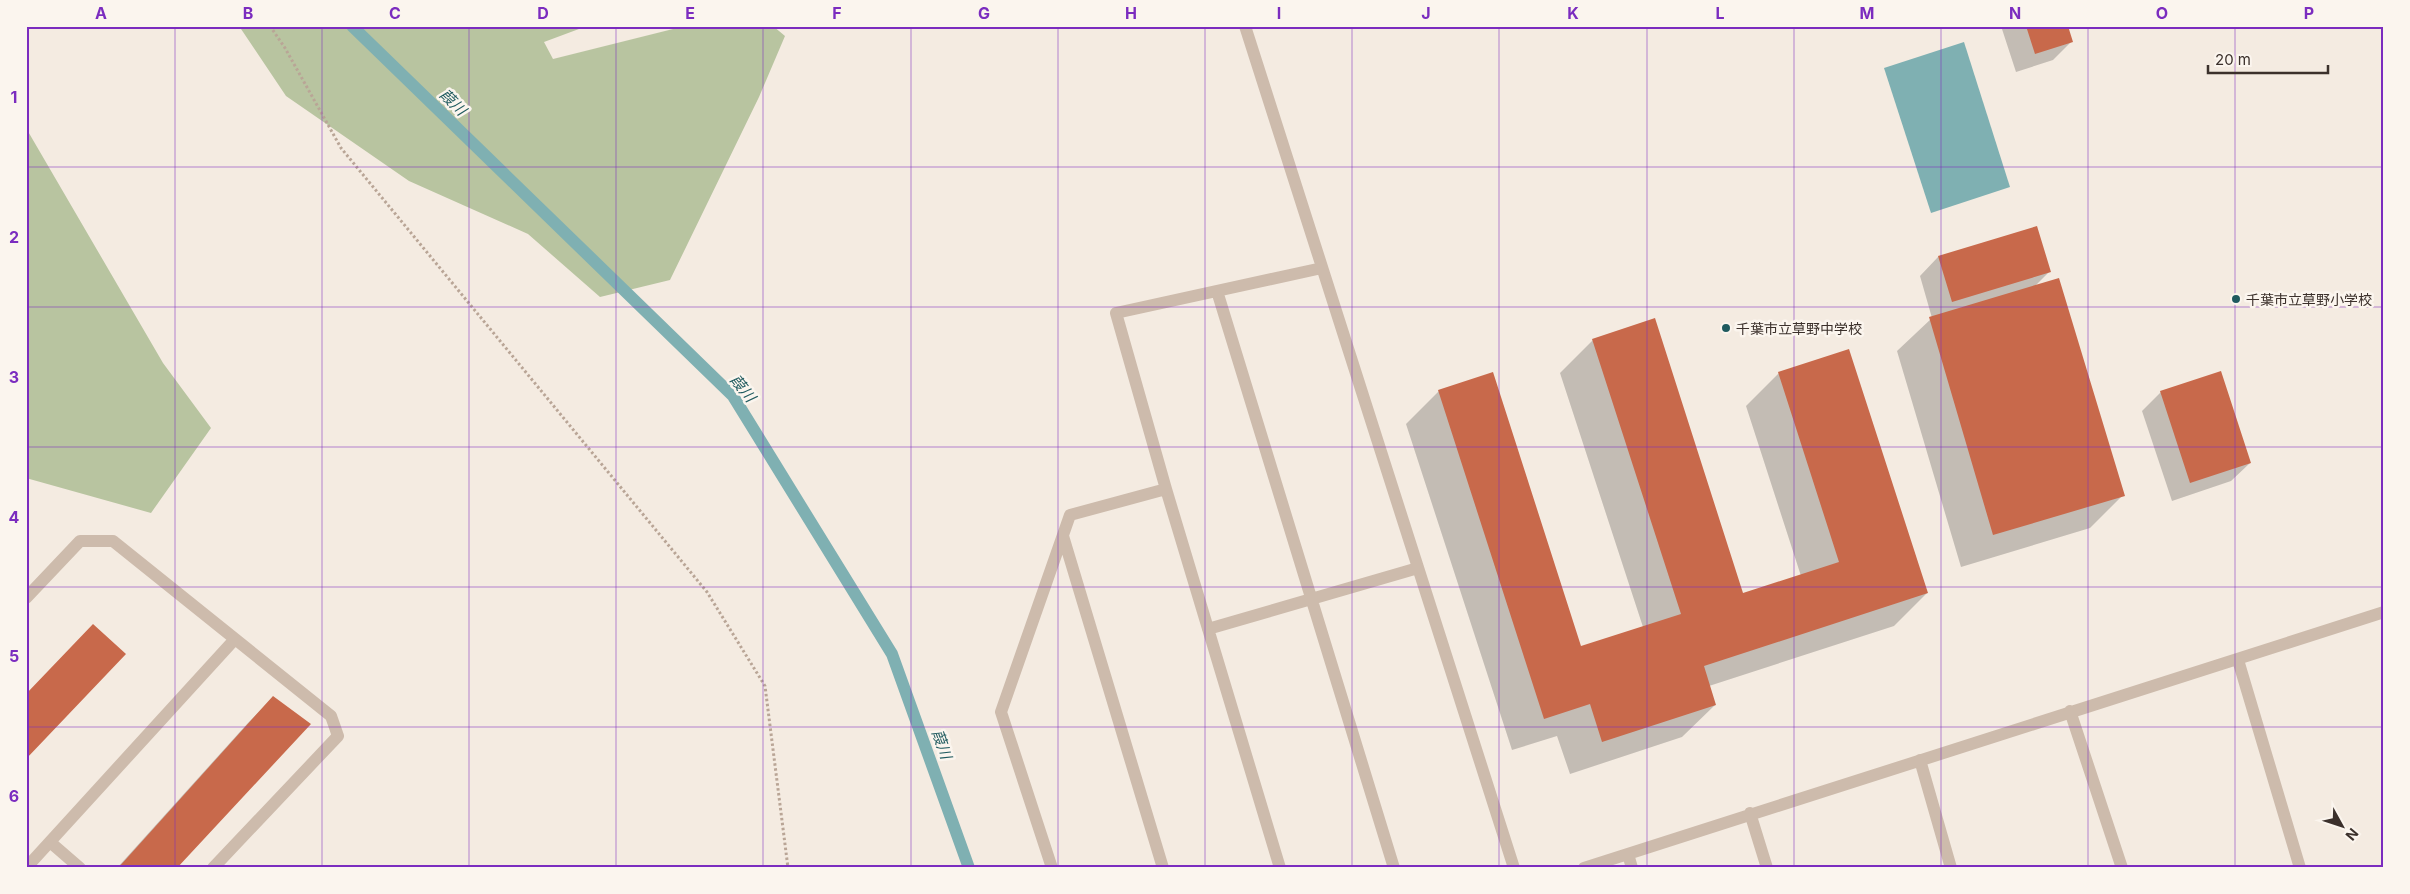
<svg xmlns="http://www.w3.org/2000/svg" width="2410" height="894" viewBox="0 0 2410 894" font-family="Inter,'Noto Sans JP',sans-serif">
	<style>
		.green { fill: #b8c4a0 }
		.water { fill: #7fb0b2 }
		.shadow { fill: #0003 }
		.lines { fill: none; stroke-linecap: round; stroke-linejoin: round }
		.stream { stroke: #7fb0b2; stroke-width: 12 }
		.building { fill: #c8694b }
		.path { stroke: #b9a596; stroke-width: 3; stroke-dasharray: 2.5 2.5; stroke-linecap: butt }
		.minor { stroke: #cdbbac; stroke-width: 12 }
		.grid { fill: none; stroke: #7b2cbf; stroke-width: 1; stroke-opacity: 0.55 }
		.poi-dot { fill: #1f5a5e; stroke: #fbf5ee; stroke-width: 2 }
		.labels { text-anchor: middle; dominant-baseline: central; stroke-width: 5; stroke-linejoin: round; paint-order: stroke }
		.poi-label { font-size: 14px; fill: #3b302b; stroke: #fbf5ee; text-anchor: start }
		.water-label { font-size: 15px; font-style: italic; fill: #1f5a5e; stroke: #fbf5ee }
		.neatline { fill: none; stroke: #7b2cbf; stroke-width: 2 }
		.grid-label { font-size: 16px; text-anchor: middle; font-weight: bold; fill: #7b2cbf }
	</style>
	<rect width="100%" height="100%" fill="#f4ebe1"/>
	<path class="green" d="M239,26H587L544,42L553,59L685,26H773L785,36L759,97L670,280L600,297L528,234L409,181L286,96Z
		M26,128L163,363L211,428L151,513L26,478Z"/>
	<path class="water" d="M1964,42L2010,187L1931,213L1884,68Z"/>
	<path class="shadow" d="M2001,26H2067L2072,41L2053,60L2016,72Z
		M1938,257L2049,272L2035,286L2123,495L2090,528L1961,567L1897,351L1932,318L1920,276Z
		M1593,340L1742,595L1801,576L1746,406L1779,373L1927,593L1894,626L1709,686L1715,705L1682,737L1570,774L1557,736L1512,750L1406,424L1439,391L1580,648L1643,627L1560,373Z
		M2161,392L2250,463L2231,481L2172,501L2142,411Z
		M273,697L175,868H117L247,724Z"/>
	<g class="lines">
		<path class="stream" d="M352,26L733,396L892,654L969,868"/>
	</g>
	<path class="building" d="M2026,26H2068L2073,42L2035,54Z
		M2037,226L2051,272L1952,302L1938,256Z
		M2059,278L2125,496L1993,535L1929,317Z
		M1655,318L1743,593L1839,562L1778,372L1849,349L1928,593L1704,666L1716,705L1602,742L1590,704L1544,719L1438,390L1493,372L1581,646L1681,614L1592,339Z
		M2221,371L2251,463L2190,483L2160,391Z
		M93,624L126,654L26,759V694Z
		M273,696L311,724L177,868H118Z"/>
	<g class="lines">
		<path class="path" d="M270,26L285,48L341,148L707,592L765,686L788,868"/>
		<path class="minor" d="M1245,26L1514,868
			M1217,291L1394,868
			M1063,536L1163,868
			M26,598L80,541H113L331,716L338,736L213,868
			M1208,629L1418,568
			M2238,660L2300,868
			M2070,711L2122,868
			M1920,760L1951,868
			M1750,813L1767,868
			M50,842L80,868
			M1628,854L1632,868
			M26,868L235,639
			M1052,868L1001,712L1070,515L1166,489
			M1280,868L1166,489L1116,313L1322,268
			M1584,868L2384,612"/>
	</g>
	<path class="grid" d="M175,26V868M322,26V868M469,26V868M616,26V868M763,26V868M911,26V868M1058,26V868M1205,26V868M1352,26V868M1499,26V868M1647,26V868M1794,26V868M1941,26V868M2088,26V868M2235,26V868M26,167H2384M26,307H2384M26,447H2384M26,587H2384M26,727H2384"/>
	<g class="poi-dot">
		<circle cx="2236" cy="299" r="5"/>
		<circle cx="1726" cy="328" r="5"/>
	</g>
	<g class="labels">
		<g class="poi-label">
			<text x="2246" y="299">千葉市立草野小学校</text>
			<text x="1736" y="328">千葉市立草野中学校</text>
		</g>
		<g class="water-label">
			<text transform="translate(453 102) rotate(44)">葭川</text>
			<text transform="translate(743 388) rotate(51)">葭川</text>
			<text transform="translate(942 744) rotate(70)">葭川</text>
		</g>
	</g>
	<rect width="2410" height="894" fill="none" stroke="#fbf5ee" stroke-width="55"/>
	<g transform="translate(2342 826) rotate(130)" stroke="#fbf5ee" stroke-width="4" paint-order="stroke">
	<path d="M0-4L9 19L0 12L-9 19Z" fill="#3b302b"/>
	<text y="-8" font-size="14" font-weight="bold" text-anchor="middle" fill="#3b302b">N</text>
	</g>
	<path d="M2208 65v8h120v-8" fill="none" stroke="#3b302b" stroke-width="2.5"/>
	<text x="2215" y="65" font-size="15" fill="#3b302b" stroke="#fbf5ee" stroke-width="4" paint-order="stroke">20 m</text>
	<rect x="28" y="28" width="2354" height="838" class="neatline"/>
	<g class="grid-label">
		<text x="101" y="19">A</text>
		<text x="248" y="19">B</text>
		<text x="395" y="19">C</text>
		<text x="543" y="19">D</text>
		<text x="690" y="19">E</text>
		<text x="837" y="19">F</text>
		<text x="984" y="19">G</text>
		<text x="1131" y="19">H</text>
		<text x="1279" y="19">I</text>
		<text x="1426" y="19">J</text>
		<text x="1573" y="19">K</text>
		<text x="1720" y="19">L</text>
		<text x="1867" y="19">M</text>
		<text x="2015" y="19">N</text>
		<text x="2162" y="19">O</text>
		<text x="2309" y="19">P</text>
		<text x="14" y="103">1</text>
		<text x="14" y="243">2</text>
		<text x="14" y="383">3</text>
		<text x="14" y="523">4</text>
		<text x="14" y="662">5</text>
		<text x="14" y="802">6</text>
	</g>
</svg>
